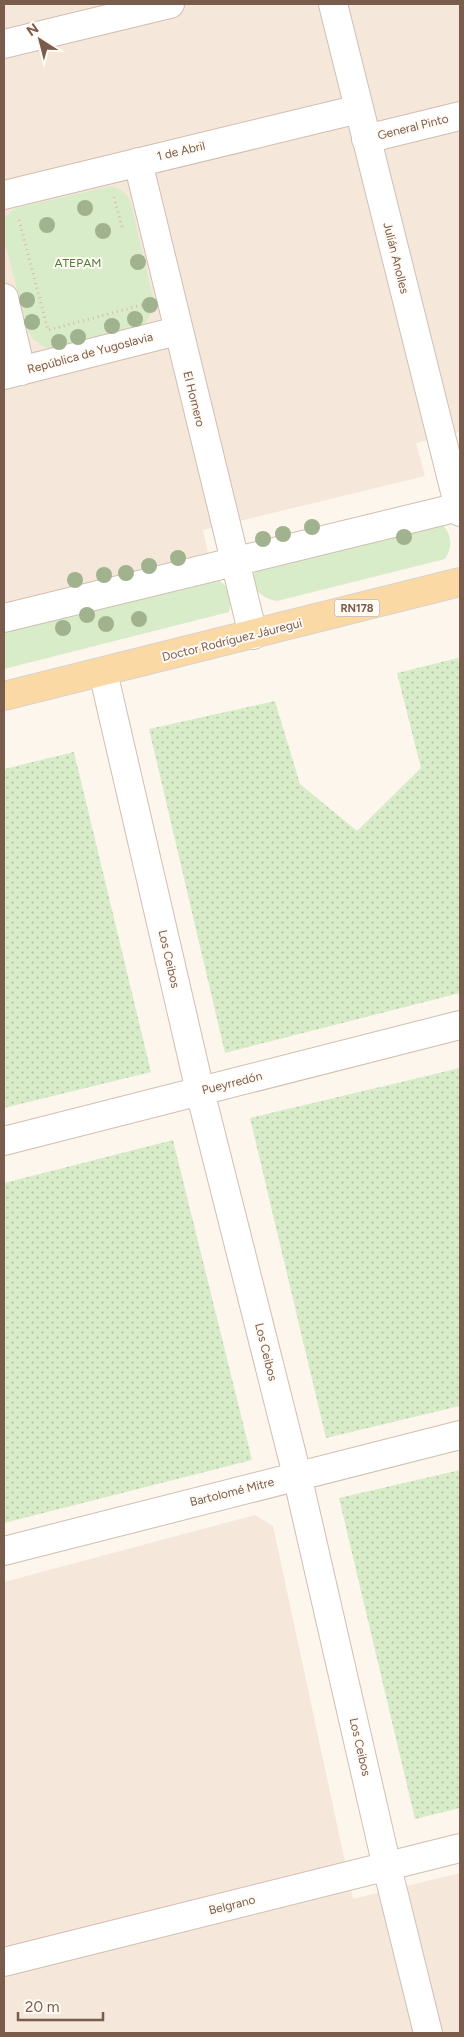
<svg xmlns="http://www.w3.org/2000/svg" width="464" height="2037" viewBox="0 0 464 2037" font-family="Figtree,sans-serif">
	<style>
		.residential { fill: #f5e8da }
		.grass { fill: url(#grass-dots) }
		.park { fill: #d8ecc9 }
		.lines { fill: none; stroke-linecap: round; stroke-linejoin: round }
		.minor-casing { stroke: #d1beb0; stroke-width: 30 }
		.major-casing { stroke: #dad1cd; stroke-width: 30 }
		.path { stroke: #d9b8a5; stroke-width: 3; stroke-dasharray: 1 4; stroke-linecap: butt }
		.minor { stroke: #fff; stroke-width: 28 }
		.major { stroke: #fbd9a5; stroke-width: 28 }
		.tree { fill: #a0b28e }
		.labels { text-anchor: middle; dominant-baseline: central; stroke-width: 4; stroke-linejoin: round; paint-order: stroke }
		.shield { fill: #fffaf3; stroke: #a28b7f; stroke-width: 1 }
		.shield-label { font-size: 11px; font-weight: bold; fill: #7a5c4d }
		.street-label { font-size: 12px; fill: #7a5c4d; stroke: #fffaf3 }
		.park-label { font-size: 12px; fill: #537a41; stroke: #fffaf3 }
	</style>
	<defs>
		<pattern id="grass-dots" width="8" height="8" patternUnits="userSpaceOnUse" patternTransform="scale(1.25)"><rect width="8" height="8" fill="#d8ecc9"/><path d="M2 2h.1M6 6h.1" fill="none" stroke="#b4c2a5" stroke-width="1.8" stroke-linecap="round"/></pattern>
	</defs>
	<rect width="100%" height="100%" fill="#fdf6ec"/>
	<path class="residential" d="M4,4H460V432L416,443L425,476L203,530L208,553L4,603Z
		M255,1515L273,1526L353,1899L460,1873V2033H4V1582Z"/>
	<path class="grass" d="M458,658L460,668V993L225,1053L149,729L275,701L300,784L357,831L421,768L397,673Z
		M74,752L151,1072L4,1108V769Z
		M460,1068V1406L326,1438L250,1118Z
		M173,1140L252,1460L4,1523V1183Z
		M460,1470V1808L415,1819L339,1498Z"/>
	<path class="park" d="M112,186C122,189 127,193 131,203L155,307L145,324L136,328L48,349L33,339L28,330L4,240V217L16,208Z
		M442,524C452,535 453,546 445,559L277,601C256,597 249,584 257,565Z
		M210,576C228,583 233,593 229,612L4,669V627Z"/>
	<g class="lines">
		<g class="minor-casing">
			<path id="minor" d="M333,4L460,512
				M4,44L170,4
				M366,139L460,116
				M138,162L253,635
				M4,195L359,109
				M4,298L21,371
				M4,375L177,331
				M4,618L459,507
				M103,672L200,1091L297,1475L387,1867L428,2033
				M4,1141L460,1025
				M4,1551L460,1435
				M4,1962L460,1848"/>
		</g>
		<g class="major-casing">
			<path id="major" d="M4,696L460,582"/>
		</g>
		<path class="path" d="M114,197L122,227
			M19,220L48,330L142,305V303"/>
		<use href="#minor" class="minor"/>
		<use href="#major" class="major"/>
	</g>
	<g class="tree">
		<circle cx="85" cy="208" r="8"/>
		<circle cx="47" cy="225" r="8"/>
		<circle cx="103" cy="231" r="8"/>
		<circle cx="138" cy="262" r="8"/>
		<circle cx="27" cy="300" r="8"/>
		<circle cx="150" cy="305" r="8"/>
		<circle cx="135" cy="319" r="8"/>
		<circle cx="32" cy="322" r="8"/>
		<circle cx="112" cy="326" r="8"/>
		<circle cx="78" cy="337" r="8"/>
		<circle cx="59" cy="342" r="8"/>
		<circle cx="312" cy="527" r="8"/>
		<circle cx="283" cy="534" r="8"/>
		<circle cx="404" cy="537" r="8"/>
		<circle cx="263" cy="539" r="8"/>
		<circle cx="178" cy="558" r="8"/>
		<circle cx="149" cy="566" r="8"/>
		<circle cx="126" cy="573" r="8"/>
		<circle cx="104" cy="575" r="8"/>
		<circle cx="75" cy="580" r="8"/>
		<circle cx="87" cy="615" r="8"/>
		<circle cx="139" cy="619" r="8"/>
		<circle cx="106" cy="624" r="8"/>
		<circle cx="63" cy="628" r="8"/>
	</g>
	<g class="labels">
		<rect class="shield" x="334.5" y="599.5" width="45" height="17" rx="4"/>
		<g class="shield-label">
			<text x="357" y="608">RN178</text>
		</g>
		<g class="street-label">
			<text transform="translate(413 127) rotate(-14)">General Pinto</text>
			<text transform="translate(181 151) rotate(-13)">1 de Abril</text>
			<text transform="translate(396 258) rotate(76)">Julián Anolles</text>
			<text transform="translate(90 353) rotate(-15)">República de Yugoslavia</text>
			<text transform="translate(194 399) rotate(76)">El Hornero</text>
			<text transform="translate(232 640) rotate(-14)">Doctor Rodríguez Jáuregui</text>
			<text transform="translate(169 959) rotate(77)">Los Ceibos</text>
			<text transform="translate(232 1083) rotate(-14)">Pueyrredón</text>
			<text transform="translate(266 1352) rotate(76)">Los Ceibos</text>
			<text transform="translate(232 1492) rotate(-14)">Bartolomé Mitre</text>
			<text transform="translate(360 1747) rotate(77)">Los Ceibos</text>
			<text transform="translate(232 1905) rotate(-14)">Belgrano</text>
		</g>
		<g class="park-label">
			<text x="78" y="263">ATEPAM</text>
		</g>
	</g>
	<rect width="464" height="2037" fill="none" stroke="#7a5c4d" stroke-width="10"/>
	<g transform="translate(40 40) rotate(324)" stroke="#fffaf3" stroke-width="4" paint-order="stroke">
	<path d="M0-4L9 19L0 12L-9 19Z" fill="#7a5c4d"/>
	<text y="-8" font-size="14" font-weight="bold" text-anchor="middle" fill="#7a5c4d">N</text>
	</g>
	<path d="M18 2012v8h85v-8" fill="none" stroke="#7a5c4d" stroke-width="2.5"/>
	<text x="25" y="2012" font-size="15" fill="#7a5c4d" stroke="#fffaf3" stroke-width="4" paint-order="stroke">20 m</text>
</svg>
